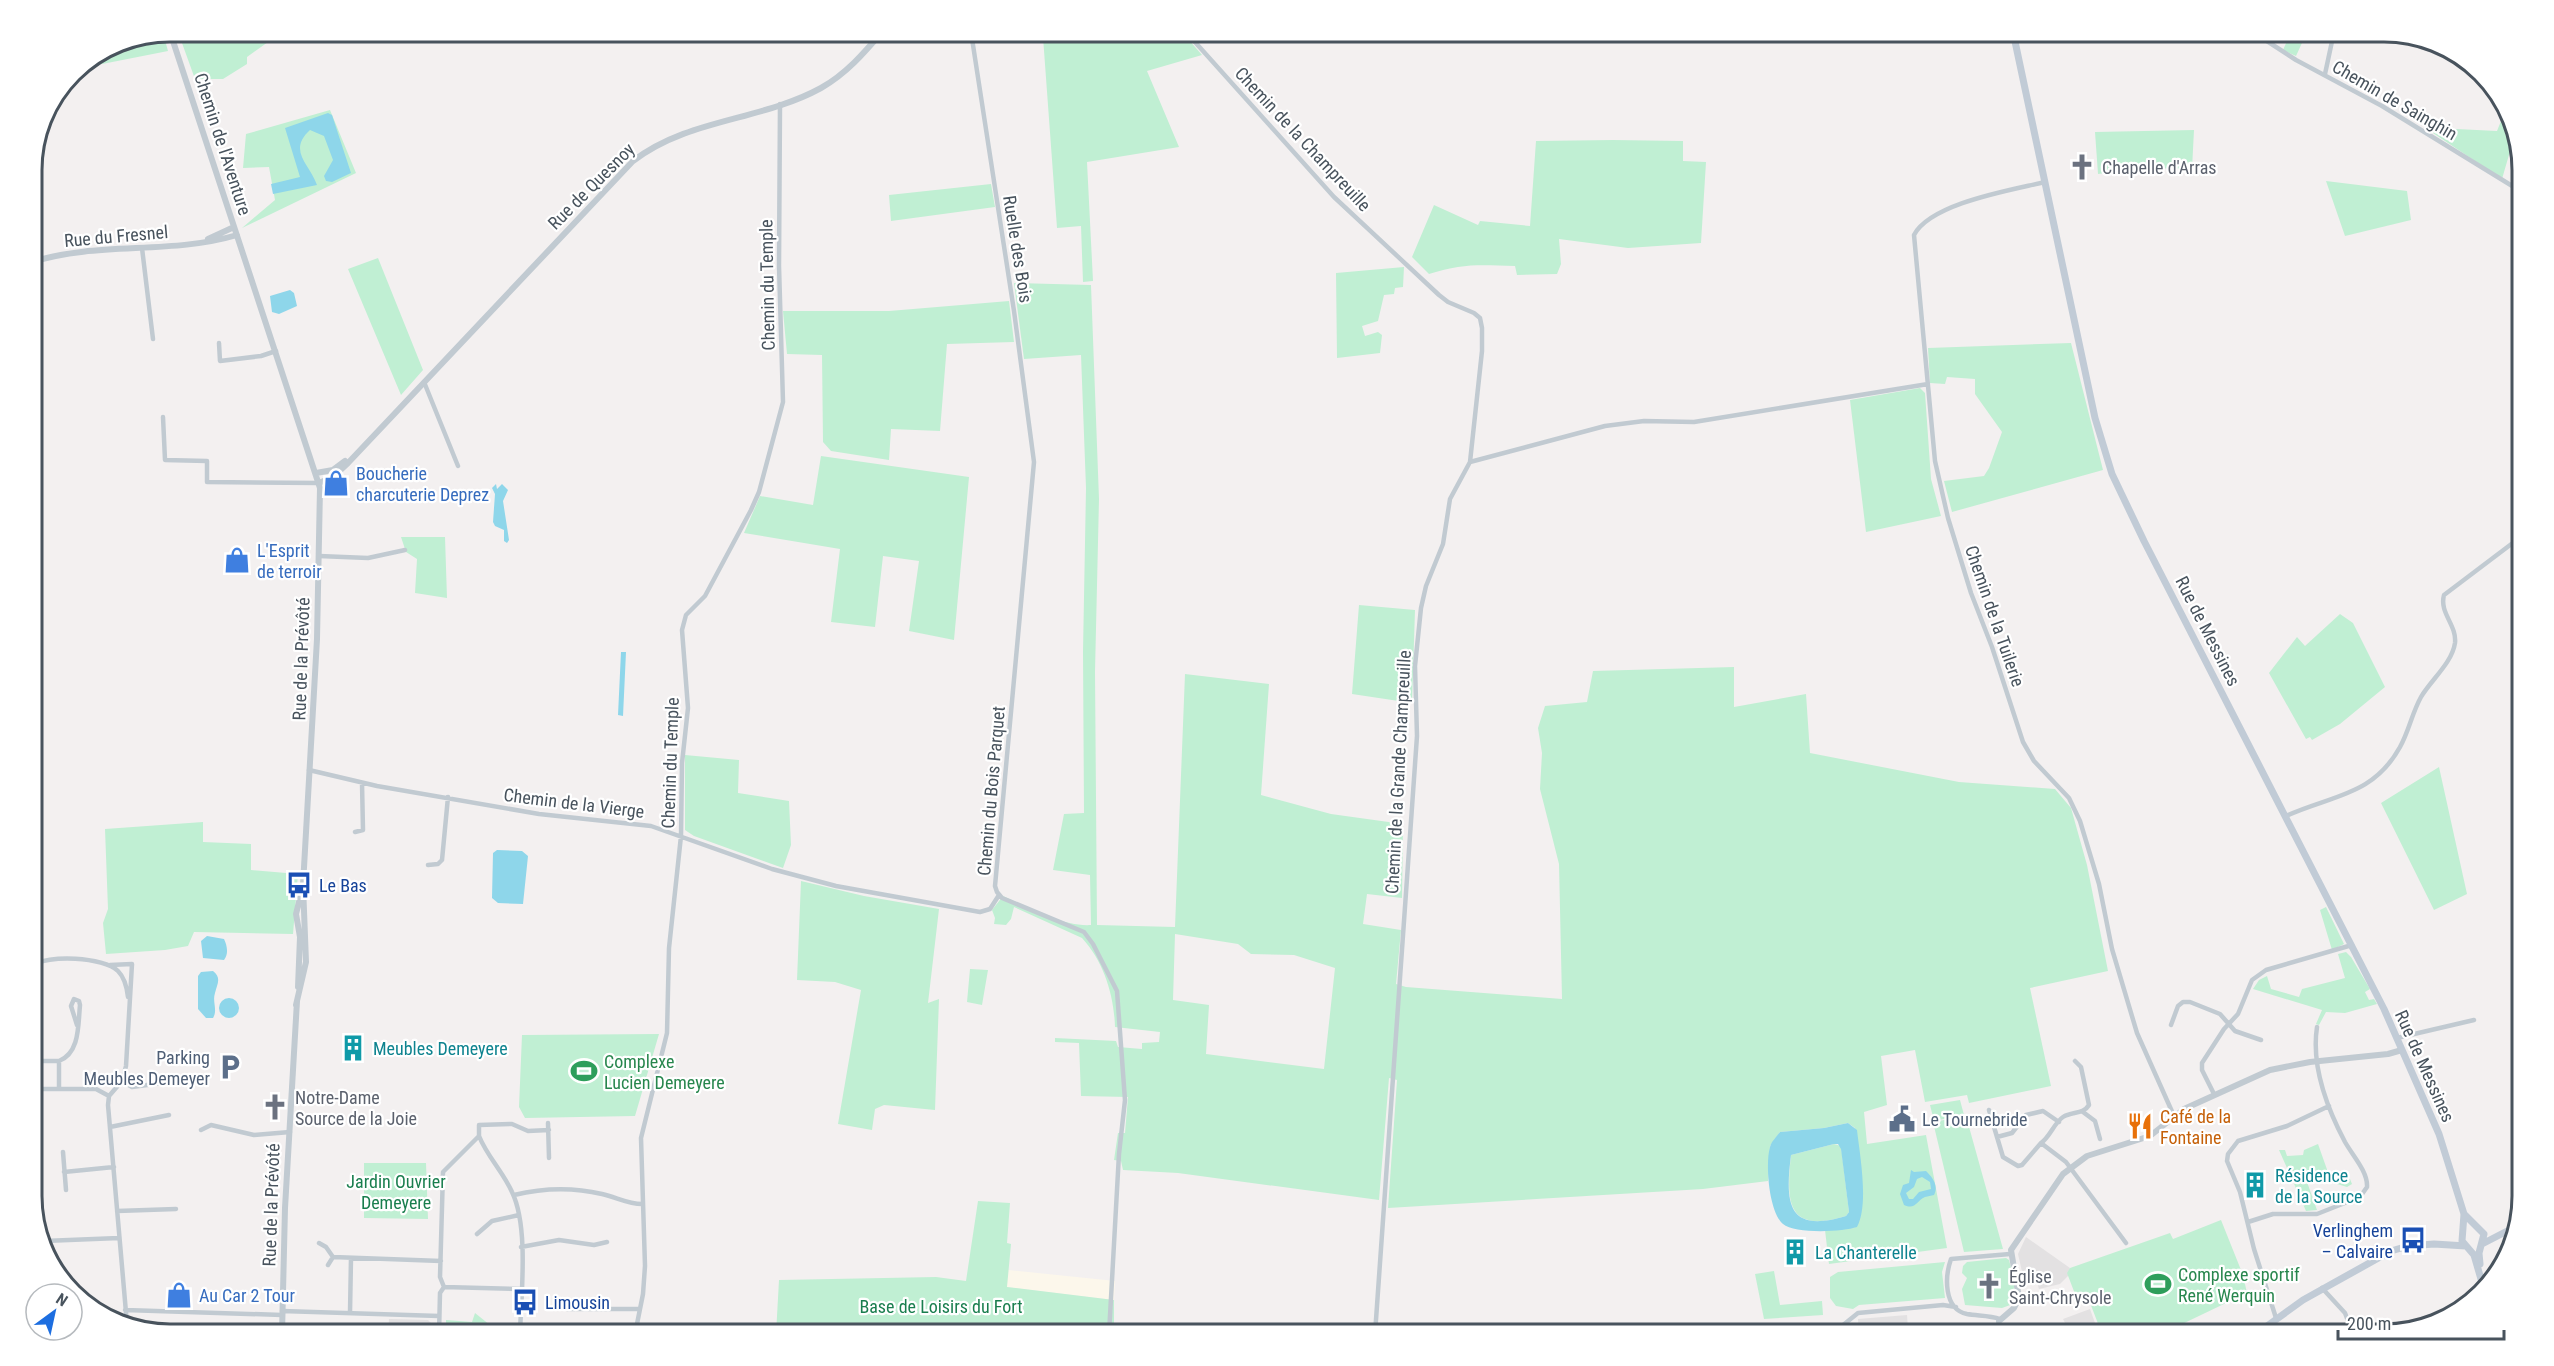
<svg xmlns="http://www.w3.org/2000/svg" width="2554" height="1366" viewBox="0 0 2554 1366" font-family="'Roboto Condensed',sans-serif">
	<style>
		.commercial { fill: #fcf7eb }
		.education { fill: #e3e1e2 }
		.green { fill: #c0efd3; fill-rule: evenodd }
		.water { fill: #8ed6ea; fill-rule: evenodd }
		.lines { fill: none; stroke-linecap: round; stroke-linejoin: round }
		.minor { stroke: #c1cad1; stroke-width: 4.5 }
		.tertiary { stroke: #c1cad1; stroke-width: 6 }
		.secondary { stroke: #c1cbd6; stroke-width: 7 }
		.labels { text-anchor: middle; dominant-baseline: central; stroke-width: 4.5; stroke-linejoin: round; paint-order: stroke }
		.street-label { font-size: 18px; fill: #48535d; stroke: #fff }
		.worship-label { font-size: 18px; fill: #5b616d; stroke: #fff; text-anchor: start }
		.shop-label { font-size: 18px; fill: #366cbe; stroke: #fff; text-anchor: start }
		.transit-label { font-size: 18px; fill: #164399; stroke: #fff; text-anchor: start }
		.culture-label { font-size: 18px; fill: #0d838f; stroke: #fff; text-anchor: start }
		.service-label { font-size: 18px; fill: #4e5e75; stroke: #fff; text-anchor: end }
		.leisure-label { font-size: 18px; fill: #27864d; stroke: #fff; text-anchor: start }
		.food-label { font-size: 18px; fill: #c56008; stroke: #fff; text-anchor: start }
		.park-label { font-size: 18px; fill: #197e4e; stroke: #fff }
		.rim { fill: none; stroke: #48535d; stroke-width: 3 }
	</style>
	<rect width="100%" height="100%" fill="#f3f0f0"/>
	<path class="commercial" d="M1008,1270L1115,1281L1114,1300L1006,1287Z"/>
	<path class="education" d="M2026,1237L2070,1268L2068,1276L2060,1284L2039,1289L2037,1282L2025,1285L2018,1254Z
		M2090,1309L2099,1334H2064L2062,1329L2066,1325L2063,1319Z
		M1907,1315L1908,1329H1915V1334H1859L1858,1319Z
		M389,1319L428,1320L434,1326V1334H388Z"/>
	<path class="green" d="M178,32H282L247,57V64L223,79H195Z
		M1071,32H1182L1202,55L1147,71L1179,147L1087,162L1093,281L1083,282L1081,226L1057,228L1043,37Z
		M2291,32H2316L2314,34L2307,32L2296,56L2283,50Z
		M163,33L168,51L82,68V66L117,42Z
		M330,110L356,173L242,228L275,200L269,167L243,168L246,134Z
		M2505,111L2516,142L2513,141L2502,179L2433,133L2436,128L2497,131Z
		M2194,130L2192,169L2145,168L2098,174L2095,132Z
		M1613,140L1683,141V161L1706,162L1701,243L1628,248L1559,239L1561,264L1557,274L1517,275L1515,266C1481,265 1462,263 1429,274L1412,257L1434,205L1478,225L1480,221L1530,226L1536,141Z
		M2326,181L2407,191L2411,220L2345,236Z
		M991,184L995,207L891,221L889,195Z
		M378,258L423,370L401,395L348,269Z
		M1404,267L1403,287L1395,288L1394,294L1384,295L1378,321L1362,326L1365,336L1378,332L1382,335L1380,353L1337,358L1336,273Z
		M1014,283L1091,285L1099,499L1095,672L1097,925L1175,927L1185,674L1269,684L1261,795L1331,814L1403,824L1402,898L1367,894L1363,924L1401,930L1396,984L1406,987L1562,999L1559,864L1540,789L1542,753L1538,728L1545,706L1587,702L1593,671L1734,667V707L1806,694L1810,753L1959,782L2055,789L2071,808L2087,865L2108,971L2030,988L2051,1086L1969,1103L1967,1095L1925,1102L1915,1050L1881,1056L1887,1105L1864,1112L1867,1144L1926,1135L1947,1248L1829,1264L1825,1230L1854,1228L1861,1215L1855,1128L1848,1123L1824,1128L1780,1132L1770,1146L1768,1181L1703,1189L1388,1208L1397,1080L1389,1078L1379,1200L1178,1173L1123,1170L1121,1161L1114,1160L1118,1133H1125L1128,1097L1081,1096L1079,1043L1055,1042V1038L1116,1041L1118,1047L1142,1049V1043L1159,1042L1160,1032L1115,1027C1114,995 1104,962 1082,938L1014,907L1011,919L1006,925L994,924L995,918L992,910L1003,896C1028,907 1064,927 1091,925L1090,875L1053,870L1064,814L1084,813L1083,652L1086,488L1081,355L1024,359ZM1175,934L1238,944L1251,954L1294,955L1335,968L1324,1069L1206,1054L1209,1005L1173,1000Z
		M1009,301L1014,342L947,344L940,431L891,429L889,460L831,451L823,442L822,355L787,354L783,311H889Z
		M2071,343L2103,470L1952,512L1944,481L1984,476L1989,468L2002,432L1975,394V379L1947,377L1945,384L1930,383L1928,348Z
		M1920,388L1925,393L1931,479L1941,516L1866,532L1850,400Z
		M821,456L969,477L954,640L909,631L919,561L883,556L875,627L831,622L840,549L744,533L760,496L813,505Z
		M401,537H445L447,598L415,593L417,559L406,552Z
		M1359,605L1415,610L1412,703L1352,694Z
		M2340,614L2353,623L2385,687L2340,724L2312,740L2310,737L2306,739L2269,673L2297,637L2305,646Z
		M685,755L739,760L738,793L789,801L791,845L783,868L694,836L685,830Z
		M2439,767L2467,894L2434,910L2381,803Z
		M203,822V842L251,844V870L298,874L293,934L194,932L188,946L165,950L106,954L103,923L108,909L105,829Z
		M801,881L864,896L939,909L928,1003L939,999L935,1110L884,1105L875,1109L872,1130L838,1124L861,990L835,982L797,980Z
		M2326,907L2344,944L2332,950L2320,910Z
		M2346,952L2351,957L2370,989L2365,992L2369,1000L2374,999L2377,1004L2345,1013L2326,1012L2319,1025L2316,1024L2322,1010L2253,989L2259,980L2267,976L2271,989L2299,997L2302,989L2345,978L2338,954Z
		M970,969L988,970L982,1005L967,1002Z
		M659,1034L635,1116L525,1118L519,1107L522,1035Z
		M1960,1100L1964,1115L1934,1121L1930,1105Z
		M1966,1116L2003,1249L1964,1252L1933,1122Z
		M1834,1144L1841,1146L1849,1212L1846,1216C1787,1234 1786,1203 1791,1155Z
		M2318,1144L2330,1178L2342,1183L2350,1179L2352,1184L2347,1187L2317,1178L2307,1182L2317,1210L2306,1211L2279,1150H2285L2287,1156L2303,1155L2304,1150Z
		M364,1163H426L428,1219L364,1218Z
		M978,1201L1010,1203L1007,1243L1011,1244L1007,1287L1114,1300V1334H776L779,1280L936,1277L966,1281Z
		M2221,1220L2243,1275L2247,1293L2178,1326L2153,1334H2102L2087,1295L2075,1294L2067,1273L2070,1268L2170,1233L2173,1239Z
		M2006,1258L2009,1260L2015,1283L2013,1304L2002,1308L1965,1305L1962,1289L1967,1278L1962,1273L1963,1266L1967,1262Z
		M1945,1262L1942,1272L1945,1298L1859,1305L1853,1309L1836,1306L1830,1298V1277L1838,1272Z
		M1774,1271L1780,1305L1822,1301L1823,1315L1764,1319L1755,1274Z
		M475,1313L495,1329H491L489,1334H446V1320L472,1322Z"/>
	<path class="water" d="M328,113L332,115L351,173L332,182L326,181L324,176L333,160L324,136L310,130C287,151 310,164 317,185L273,194L271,184L300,177L285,128Z
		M290,290L294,293L297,306L279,314L272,312L270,296Z
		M496,484L497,489L502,484L508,490L503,501L509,540L507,543L504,541V530L495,526L493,522L495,494L492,488Z
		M621,652H626L623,716L618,715Z
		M497,850L522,851L528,856L523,904L498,903L492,898L493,853Z
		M207,936L224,939C227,945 229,954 224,960L203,958L201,941Z
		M213,971C222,978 217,984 215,993C212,1002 218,1010 213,1018H206L198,1009V976L201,972Z
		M219 1008a10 10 0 1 1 20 0a10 10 0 1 1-20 0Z
		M1848,1123L1857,1130C1860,1156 1869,1205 1857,1227C1843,1232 1794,1234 1783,1224C1769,1212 1765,1164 1770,1147C1771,1142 1777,1136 1780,1132L1824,1128ZM1834,1144H1838L1841,1149L1849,1212L1846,1216C1787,1234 1785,1203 1791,1155Z
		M1911,1170L1914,1172L1926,1171C1932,1177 1939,1185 1934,1195C1931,1196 1928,1196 1925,1197C1916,1201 1916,1210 1904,1205L1900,1194L1903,1185L1909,1183ZM1922,1177L1930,1182L1931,1189L1919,1192L1913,1199H1909L1906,1193L1914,1187L1917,1179Z"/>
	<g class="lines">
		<path class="minor" d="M971,32L1014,311L1034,462L995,886L997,892L1002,898L1084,932L1093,944L1117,991L1125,1100L1119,1154L1109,1334
			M1186,32L1334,197L1439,295L1448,302L1474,313L1480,318L1482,328V351L1470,462L1450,499L1443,544L1426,586L1421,608L1415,666L1417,736L1375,1334
			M2253,32L2296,60L2382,106L2522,192
			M2325,74L2334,32
			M2045,182C2012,190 1931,203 1914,235L1935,461L1948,518L1971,593L1992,647L2023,742L2034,761L2069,798L2080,821L2099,884L2112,949L2137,1033L2174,1116
			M142,248L153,339
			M219,343L220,361L261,356L276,351
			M424,382L458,466
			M163,417L165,460L207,461V482L319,483
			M1470,462L1605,426L1644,421L1694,422L1928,384
			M319,556L368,558L405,550
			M309,770L377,786L539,814L651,826L772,869L836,886L980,912L990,909L999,895
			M2286,816C2332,795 2373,796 2400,747C2409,731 2412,713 2421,697C2431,680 2452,663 2455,643C2457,625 2439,613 2444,595L2522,536
			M355,832L363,830L362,783
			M428,865L438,864L442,860L448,797
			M110,965L132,964L126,1066L122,1081
			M32,966C47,954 104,957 118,971C125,978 127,988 128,997
			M2171,1025L2178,1006L2183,1002H2190L2220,1014L2235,1031L2261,1040
			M2397,1038L2474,1020
			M32,1057L43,1061H59
			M2075,1061L2081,1067L2089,1105C2083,1115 2072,1111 2063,1117C2054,1123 2050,1137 2041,1143L2066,1162L2126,1243
			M32,1089H96L109,1096L108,1105L127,1324
			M59,1089V1061C80,1053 78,1025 80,1005L79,1001L74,999L71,1006L77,1025
			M2214,1094L2202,1070V1063L2224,1029L2238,1014L2252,980L2266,970L2352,945
			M109,1096L122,1081L132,1087L162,1083
			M1989,1110L1997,1137
			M2083,1112L2095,1121L2100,1139
			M548,1123L549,1158
			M110,1127L169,1115
			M201,1130L211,1125L254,1135L290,1132
			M479,1136C487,1156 503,1172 512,1192C529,1227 521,1295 520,1334
			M2041,1143L2022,1165L2018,1166L2003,1157L1997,1137L2012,1133L2026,1115L2043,1111L2059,1122
			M63,1152L66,1190
			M64,1172L114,1167
			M514,1195C543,1188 572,1187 602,1194C616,1197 628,1204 642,1204
			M117,1211L176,1209
			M2248,1222L2273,1214H2317L2360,1197L2367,1187C2368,1172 2353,1156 2345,1142C2327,1108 2311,1066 2317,1027
			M477,1234L492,1221L519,1215
			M44,1241L119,1238
			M319,1243L326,1247L333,1257L328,1265
			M521,1247L559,1240L594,1245L607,1242
			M333,1257L441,1261
			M444,1287L521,1289
			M2322,1288L2345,1313L2353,1334
			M567,1309H640
			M125,1310L282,1315
			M282,1311L439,1316
			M350,1313L351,1258
			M2276,1318L2254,1249L2240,1192L2227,1161L2228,1154L2238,1141L2287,1126L2329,1106
			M2000,1319C1989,1315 1978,1316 1967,1314C1943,1309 1945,1276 1951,1259L2010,1254
			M439,1334L440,1293L444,1287L440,1277L443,1172L479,1136V1125L512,1124L528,1131L549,1130
			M635,1334L643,1294L645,1266L641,1138L667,1033L669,948L681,836L682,763L688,708L682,630L686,615L705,596L751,510L759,492L783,402L779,266L780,104
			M1832,1334L1858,1313L1943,1305L1956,1307"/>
		<path class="tertiary" d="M170,32L320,488L317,639L303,885L306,962L296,1005
			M208,239L234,227
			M32,262C98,241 170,255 237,235
			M316,473L333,470L345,461
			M319,483L333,477L348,463L633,161C689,118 761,121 821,88C846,74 864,53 882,32
			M298,987L300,937L296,914L301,894
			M282,1334L285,1208L297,1001
			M2000,1334L1999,1321L2014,1308L2019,1298L2011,1250L2063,1174L2087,1156L2150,1136L2184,1109L2270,1070L2310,1062L2388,1054L2402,1050"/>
		<path class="secondary" d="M2013,32L2095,418L2112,474L2144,541L2384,1009L2439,1134L2464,1214L2462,1241L2474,1255L2483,1286
			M2464,1214L2484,1234L2479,1253L2480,1264
			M2482,1244L2515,1227
			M2256,1334L2303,1300L2391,1251L2408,1246L2434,1244L2466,1246"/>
	</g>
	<defs>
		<g id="church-bare" transform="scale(2.07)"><path d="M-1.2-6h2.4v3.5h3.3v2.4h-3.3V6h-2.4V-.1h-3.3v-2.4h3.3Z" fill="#6b7280" stroke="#fff" stroke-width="2.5" paint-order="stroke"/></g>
		<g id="shop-bare" transform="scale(2.07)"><path d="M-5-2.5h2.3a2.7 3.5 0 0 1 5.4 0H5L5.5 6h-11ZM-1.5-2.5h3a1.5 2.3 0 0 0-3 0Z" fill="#3f7fe0" stroke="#fff" stroke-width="2.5" paint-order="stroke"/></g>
		<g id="bus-bare" transform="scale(2.07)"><path d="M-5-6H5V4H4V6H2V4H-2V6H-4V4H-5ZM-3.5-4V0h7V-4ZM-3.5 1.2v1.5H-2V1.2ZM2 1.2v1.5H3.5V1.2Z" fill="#1a4fb4" stroke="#fff" stroke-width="2.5" paint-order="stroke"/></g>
		<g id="building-bare" transform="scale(2.07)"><path d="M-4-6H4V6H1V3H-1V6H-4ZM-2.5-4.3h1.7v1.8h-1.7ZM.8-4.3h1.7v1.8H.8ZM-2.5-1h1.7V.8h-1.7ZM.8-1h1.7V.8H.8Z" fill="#0f9aa8" stroke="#fff" stroke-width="2.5" paint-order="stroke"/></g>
		<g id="parking-bare" transform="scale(2.07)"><path d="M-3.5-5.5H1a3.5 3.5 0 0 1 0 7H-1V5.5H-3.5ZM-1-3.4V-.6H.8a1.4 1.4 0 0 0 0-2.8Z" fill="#5c6f8a" stroke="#fff" stroke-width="2.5" paint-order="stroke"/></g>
		<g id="stadium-bare" transform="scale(2.07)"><path d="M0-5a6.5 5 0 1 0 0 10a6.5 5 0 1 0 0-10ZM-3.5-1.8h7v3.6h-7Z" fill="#2e9e5b" stroke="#fff" stroke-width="2.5" paint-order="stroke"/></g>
		<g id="civic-bare" transform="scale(2.07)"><path d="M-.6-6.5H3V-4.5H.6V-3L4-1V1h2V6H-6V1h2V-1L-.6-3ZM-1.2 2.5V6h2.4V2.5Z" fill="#5c6f8a" stroke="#fff" stroke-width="2.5" paint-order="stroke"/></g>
		<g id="restaurant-bare" transform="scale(2.07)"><path d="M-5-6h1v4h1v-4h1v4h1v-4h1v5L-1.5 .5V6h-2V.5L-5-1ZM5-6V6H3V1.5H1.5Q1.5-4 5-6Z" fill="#e8710a" stroke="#fff" stroke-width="2.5" paint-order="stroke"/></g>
	</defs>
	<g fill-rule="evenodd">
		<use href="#church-bare" x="2082" y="167"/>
		<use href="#shop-bare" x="336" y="483"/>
		<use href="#shop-bare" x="237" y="560"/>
		<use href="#bus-bare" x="299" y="885"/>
		<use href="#building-bare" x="353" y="1048"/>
		<use href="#parking-bare" x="230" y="1067"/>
		<use href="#stadium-bare" x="584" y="1071"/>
		<use href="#church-bare" x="275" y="1107"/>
		<use href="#civic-bare" x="1902" y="1119"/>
		<use href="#restaurant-bare" x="2140" y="1126"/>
		<use href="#building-bare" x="2255" y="1185"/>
		<use href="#bus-bare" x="2413" y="1240"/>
		<use href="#building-bare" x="1795" y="1252"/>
		<use href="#stadium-bare" x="2158" y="1284"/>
		<use href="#church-bare" x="1989" y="1286"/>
		<use href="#shop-bare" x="179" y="1295"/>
		<use href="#bus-bare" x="525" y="1302"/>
	</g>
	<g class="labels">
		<g class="street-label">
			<text transform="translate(2395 100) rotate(30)">Chemin de Sainghin</text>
			<text transform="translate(1303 139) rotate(47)">Chemin de la Champreuille</text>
			<text transform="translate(223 144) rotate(72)">Chemin de l'Aventure</text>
			<text transform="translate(591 186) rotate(-45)">Rue de Quesnoy</text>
			<text transform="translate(116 236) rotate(-5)">Rue du Fresnel</text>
			<text transform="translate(1018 249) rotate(81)">Ruelle des Bois</text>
			<text transform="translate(767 285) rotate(-91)">Chemin du Temple</text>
			<text transform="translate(1995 616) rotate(71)">Chemin de la Tuilerie</text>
			<text transform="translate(2208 631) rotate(63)">Rue de Messines</text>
			<text transform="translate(301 659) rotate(-88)">Rue de la Prévôté</text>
			<text transform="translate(670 763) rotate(-88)">Chemin du Temple</text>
			<text transform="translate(1398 772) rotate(-87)">Chemin de la Grande Champreuille</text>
			<text transform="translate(991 791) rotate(-85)">Chemin du Bois Parquet</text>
			<text transform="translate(574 803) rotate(7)">Chemin de la Vierge</text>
			<text transform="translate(2425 1066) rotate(66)">Rue de Messines</text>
			<text transform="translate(271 1205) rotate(-88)">Rue de la Prévôté</text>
		</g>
		<g class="worship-label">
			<text x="2102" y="167">Chapelle d'Arras</text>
			<text x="295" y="1097">Notre-Dame<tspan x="295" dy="21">Source de la Joie</tspan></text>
			<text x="2009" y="1276">Église<tspan x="2009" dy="21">Saint-Chrysole</tspan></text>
		</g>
		<g class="shop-label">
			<text x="356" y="473">Boucherie<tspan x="356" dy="21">charcuterie Deprez</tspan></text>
			<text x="257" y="550">L'Esprit<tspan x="257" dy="21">de terroir</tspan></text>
			<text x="199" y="1295">Au Car 2 Tour</text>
		</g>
		<g class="transit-label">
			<text x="319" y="885">Le Bas</text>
			<text x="2393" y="1230" text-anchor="end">Verlinghem<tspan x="2393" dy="21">– Calvaire</tspan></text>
			<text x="545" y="1302">Limousin</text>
		</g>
		<g class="culture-label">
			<text x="373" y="1048">Meubles Demeyere</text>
			<text x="2275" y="1175">Résidence<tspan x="2275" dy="21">de la Source</tspan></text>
			<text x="1815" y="1252">La Chanterelle</text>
		</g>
		<g class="service-label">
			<text x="210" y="1057">Parking<tspan x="210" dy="21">Meubles Demeyer</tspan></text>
			<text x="1922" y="1119" text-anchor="start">Le Tournebride</text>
		</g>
		<g class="leisure-label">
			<text x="604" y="1061">Complexe<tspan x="604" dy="21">Lucien Demeyere</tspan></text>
			<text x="2178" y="1274">Complexe sportif<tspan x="2178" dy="21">René Werquin</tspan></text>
		</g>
		<g class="food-label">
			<text x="2160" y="1116">Café de la<tspan x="2160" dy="21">Fontaine</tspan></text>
		</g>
		<g class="park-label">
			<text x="396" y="1181">Jardin Ouvrier<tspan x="396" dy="21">Demeyere</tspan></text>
			<text x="941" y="1306">Base de Loisirs du Fort</text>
		</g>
	</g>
	<path d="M0 0H2554V1366H0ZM170 42H2384A128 128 0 0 1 2512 170V1196A128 128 0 0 1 2384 1324H170A128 128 0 0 1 42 1196V170A128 128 0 0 1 170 42Z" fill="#fff" fill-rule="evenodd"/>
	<path class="rim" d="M170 42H2384A128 128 0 0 1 2512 170V1196A128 128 0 0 1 2384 1324H170A128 128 0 0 1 42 1196V170A128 128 0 0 1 170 42Z"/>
	<g transform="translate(54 1312) rotate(33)"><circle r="28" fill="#ffffff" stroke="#b6babe" stroke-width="1.5"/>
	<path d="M0-4.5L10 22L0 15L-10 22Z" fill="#1d6ee0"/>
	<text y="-9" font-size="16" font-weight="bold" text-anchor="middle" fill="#48535d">N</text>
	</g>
	<path d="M2338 1330v9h166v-9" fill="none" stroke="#48535d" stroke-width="3"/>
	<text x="2347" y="1330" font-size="18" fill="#48535d" stroke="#ffffff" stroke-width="4.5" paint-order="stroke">200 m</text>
</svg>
